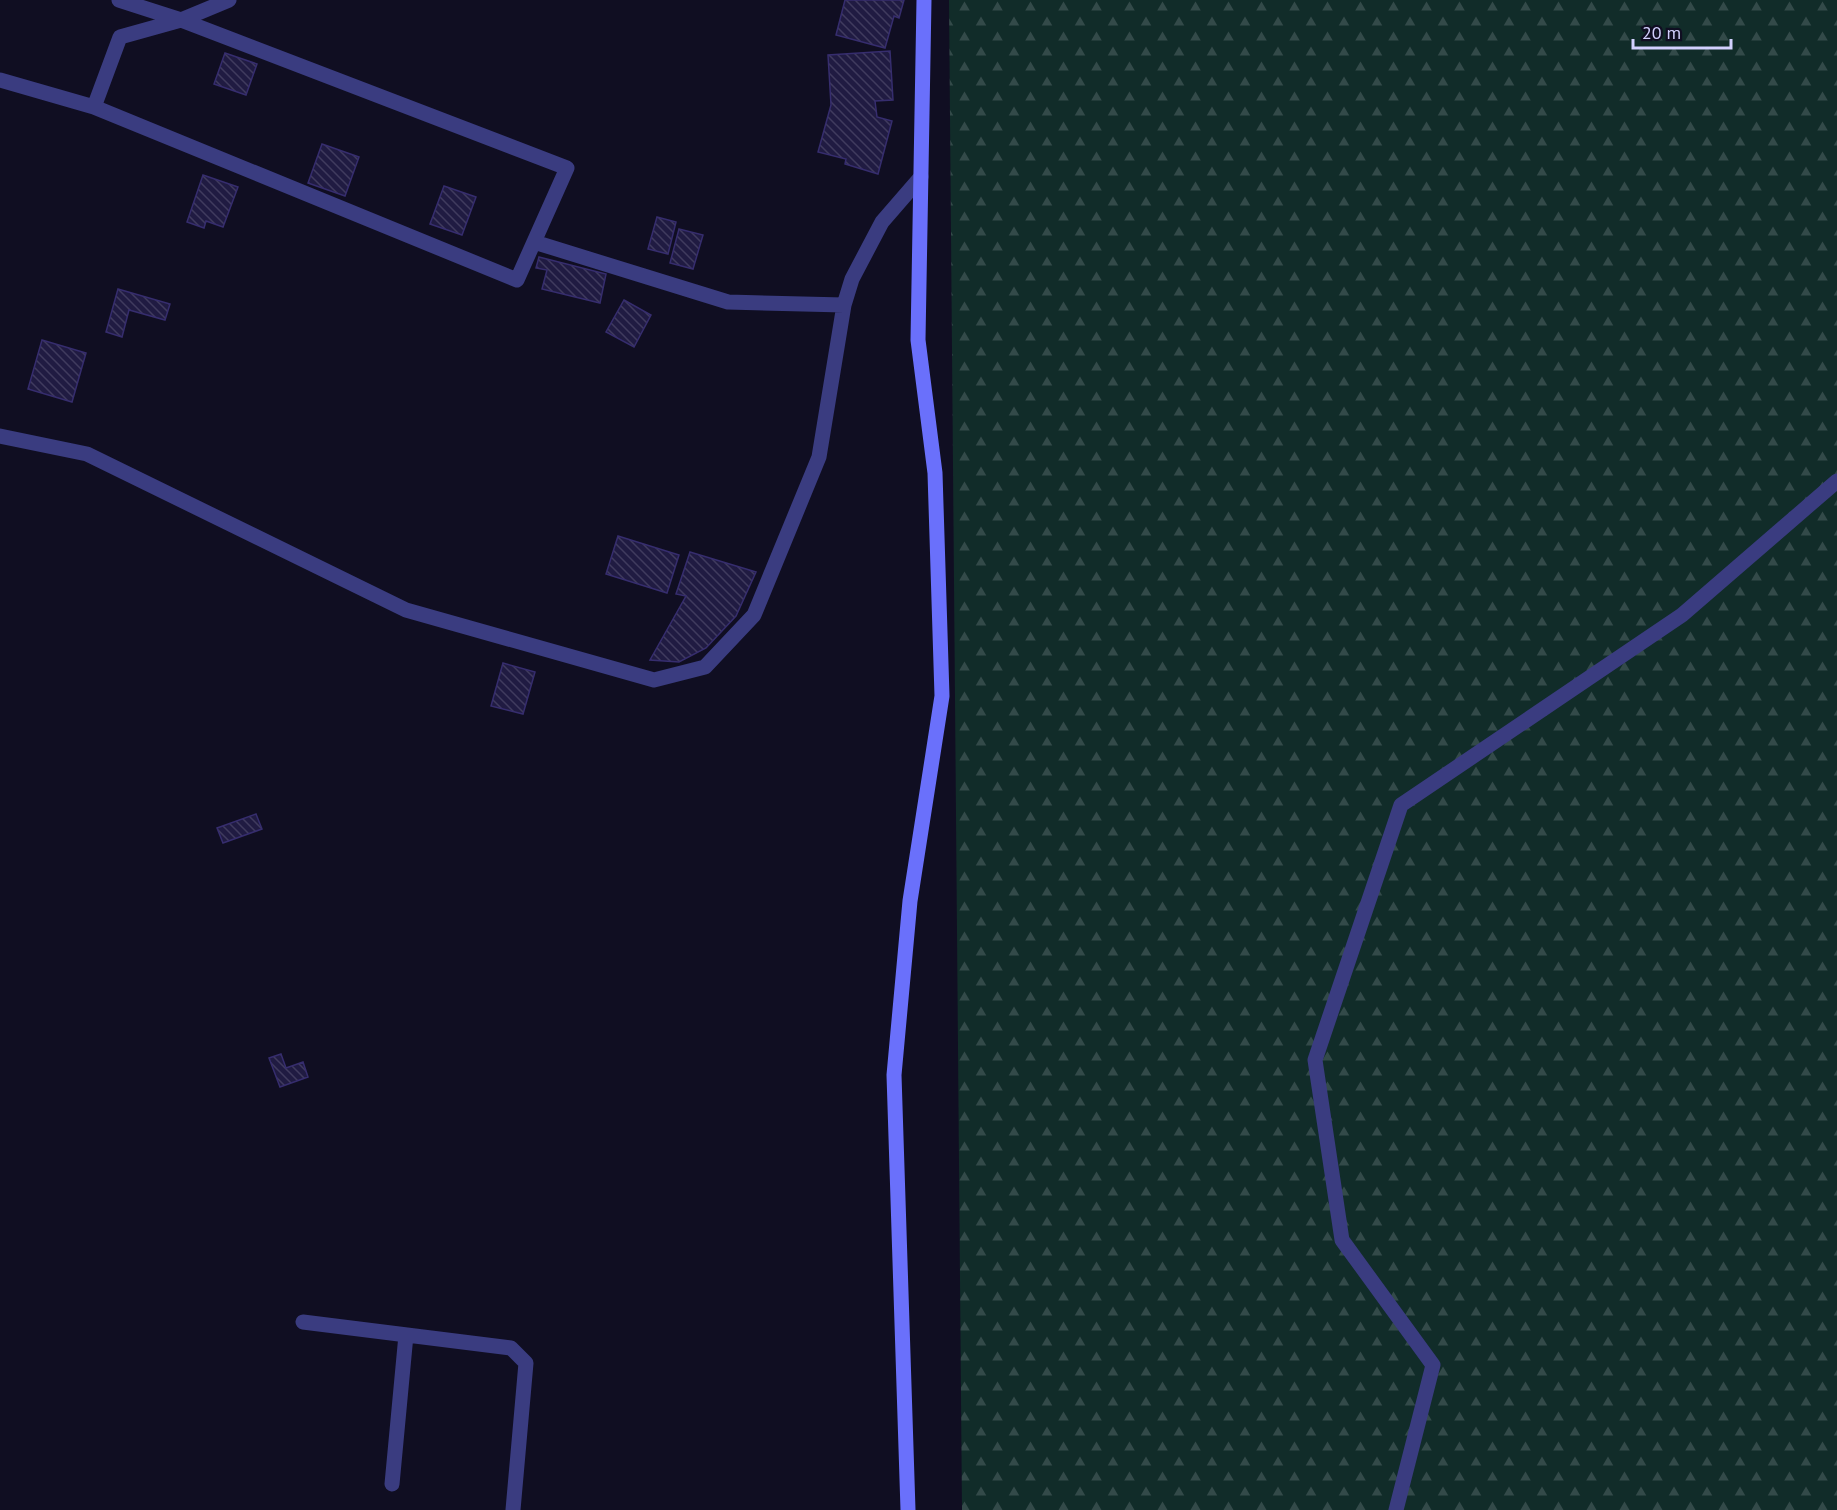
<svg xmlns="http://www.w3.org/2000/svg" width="1837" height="1510" viewBox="0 0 1837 1510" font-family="'PT Sans',sans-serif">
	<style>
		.forest { fill: url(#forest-firs) }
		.building { fill: url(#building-back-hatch); stroke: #362d6e; stroke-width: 1.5 }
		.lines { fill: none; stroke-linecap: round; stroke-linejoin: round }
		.lane { stroke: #3a3c80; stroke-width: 15 }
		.street { stroke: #3a3c80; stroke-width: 15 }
		.secondary { stroke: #6a70fb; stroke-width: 15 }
	</style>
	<defs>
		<pattern id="forest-firs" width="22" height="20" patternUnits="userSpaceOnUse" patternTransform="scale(1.5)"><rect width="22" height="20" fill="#112c29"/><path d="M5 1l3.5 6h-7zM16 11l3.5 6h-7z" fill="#334a49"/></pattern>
		<pattern id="building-back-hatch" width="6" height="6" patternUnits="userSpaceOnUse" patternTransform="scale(1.5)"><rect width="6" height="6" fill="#201b42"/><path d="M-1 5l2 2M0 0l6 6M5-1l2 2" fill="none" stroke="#403b5e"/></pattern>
	</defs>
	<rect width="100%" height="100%" fill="#100e22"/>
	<path class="forest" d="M949,0H1837V1510H962Z"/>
	<path class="building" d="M845,0H904L899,18L894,16L885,48L836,35Z
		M890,51L893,100L875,101L877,117L892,121L878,174L845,164L846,159L818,152L831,105L828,55Z
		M225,53L257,64L246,95L214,84Z
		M322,144L359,157L345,196L308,183Z
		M203,175L238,187L223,227L206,221L204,228L187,222Z
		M444,186L476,197L462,235L430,224Z
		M657,217L676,222L668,254L648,249Z
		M679,229L703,235L693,269L670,263Z
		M539,257L606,274L600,303L542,289L547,270L536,268Z
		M118,289L170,304L165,320L129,310L122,337L106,332Z
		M624,300L651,315L634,347L606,332Z
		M42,340L86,353L72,402L28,389Z
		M618,536L679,555L667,593L606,574Z
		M690,552L756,572L736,616L706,648L679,662L650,660L686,596L676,594Z
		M503,663L535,672L523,714L491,706Z
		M256,814L262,829L223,843L217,828Z
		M281,1054L286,1068L303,1062L308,1077L280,1087L269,1058Z"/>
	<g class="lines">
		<path class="lane" d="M303,1322L511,1348L526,1363L513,1510
			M392,1484L406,1335"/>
		<path class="street" d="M0,80L94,107L517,280L567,168L181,20L119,0
			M94,107L120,37L181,20L229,0
			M534,242L728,302L844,305
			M0,436L87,454L406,610L654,680L705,667L754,615L819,457L844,305L852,279L882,222L921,177
			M1396,1510L1433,1365L1342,1240L1315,1060L1401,805L1682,615L1837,481"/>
		<path class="secondary" d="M908,1510L894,1075L910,901L942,696L935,473L918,340L924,0"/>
	</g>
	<path d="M1633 39v9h98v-9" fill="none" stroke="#d2d0fe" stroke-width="3"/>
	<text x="1642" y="39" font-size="18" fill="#d2d0fe" stroke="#100e22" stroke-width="4.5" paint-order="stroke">20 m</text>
</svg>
